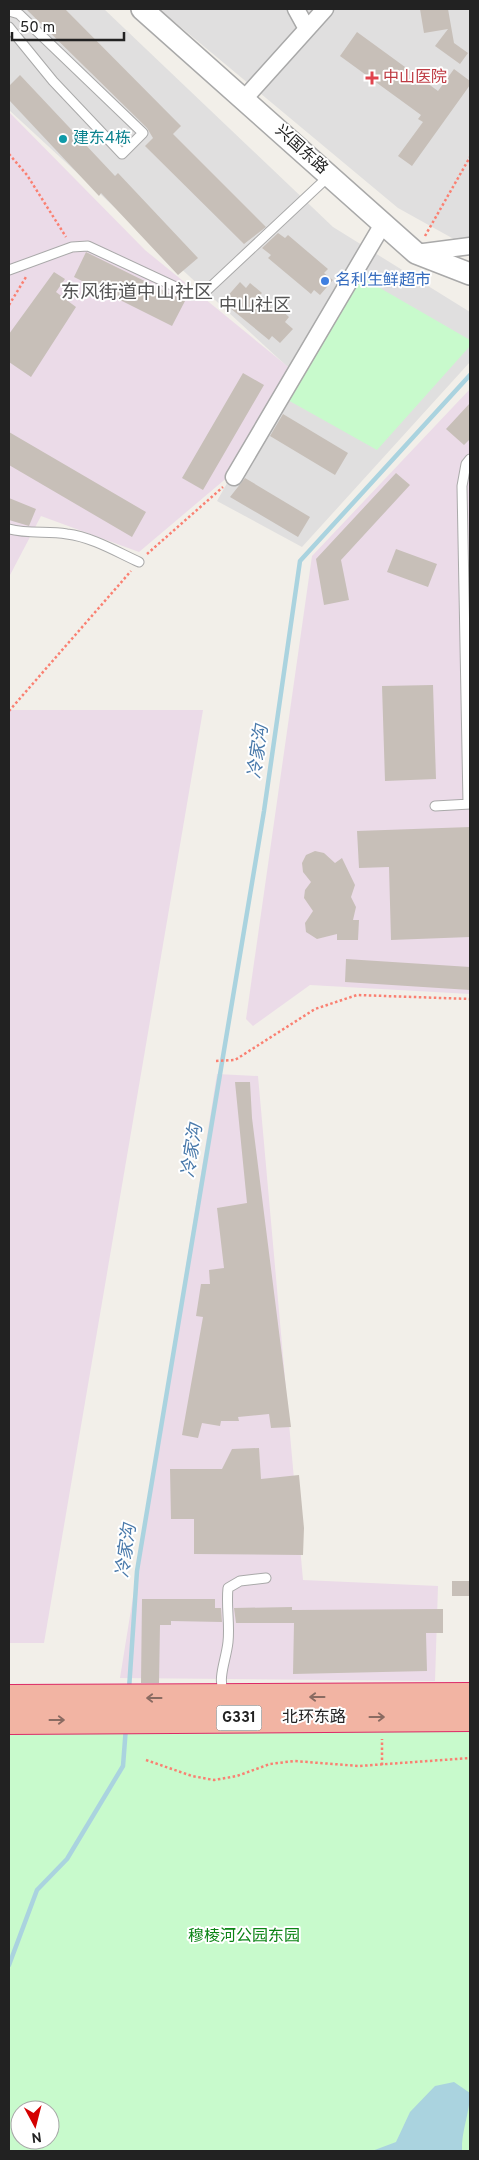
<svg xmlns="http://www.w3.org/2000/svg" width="479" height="2160" viewBox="0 0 479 2160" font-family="Overpass,'Noto Sans SC',sans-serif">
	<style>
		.residential { fill: #e0dfdf }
		.industrial { fill: #ebdbe8 }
		.park { fill: #c8facc; fill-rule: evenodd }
		.water { fill: #aad3df }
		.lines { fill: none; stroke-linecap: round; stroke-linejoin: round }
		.stream { stroke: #aad3df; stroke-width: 4.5 }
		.building { fill: #c7bfb8 }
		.service-casing { stroke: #a9a9a9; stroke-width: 11 }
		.minor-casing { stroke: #a9a9a9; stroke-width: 19 }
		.tertiary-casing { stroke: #a9a9a9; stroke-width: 24 }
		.trunk-casing { stroke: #dc2a67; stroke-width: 30 }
		.path { stroke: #fa8072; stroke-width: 2.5; stroke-dasharray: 2.5 2.5; stroke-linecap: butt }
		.service { stroke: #fff; stroke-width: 9 }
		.minor { stroke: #fff; stroke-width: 16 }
		.tertiary { stroke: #fff; stroke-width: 21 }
		.trunk { stroke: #f2b4a3; stroke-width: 28 }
		.oneway { stroke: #8a6b62 }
		.health-dot { fill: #e0444e; stroke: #fff; stroke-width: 2 }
		.culture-dot { fill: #0f9aa8; stroke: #fff; stroke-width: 2 }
		.shop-dot { fill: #3f7fe0; stroke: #fff; stroke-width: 2 }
		.labels { text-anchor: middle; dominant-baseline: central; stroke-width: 4; stroke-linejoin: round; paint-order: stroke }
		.shield { fill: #fff; stroke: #646464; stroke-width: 1 }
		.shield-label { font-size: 15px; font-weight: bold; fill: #222 }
		.health-label { font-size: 16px; fill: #be3a42; stroke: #fff; text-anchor: start }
		.culture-label { font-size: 16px; fill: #0d838f; stroke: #fff; text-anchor: start }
		.street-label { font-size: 16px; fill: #222; stroke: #fff }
		.shop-label { font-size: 16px; fill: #366cbe; stroke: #fff; text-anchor: start }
		.park-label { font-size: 16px; fill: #0c8416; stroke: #fff }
		.neighbourhood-label { font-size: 18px; fill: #555; stroke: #fff }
		.water-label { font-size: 18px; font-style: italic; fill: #4a7aab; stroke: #fff }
		.quarter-label { font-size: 19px; fill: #555; stroke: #fff }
	</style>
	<rect width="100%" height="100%" fill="#f2efe9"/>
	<path class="residential" d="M9,9H104L333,227L470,312V362L302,547L217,501L291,370L9,110Z
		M159,9H470V248L398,208Z"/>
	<path class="industrial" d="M9,112L145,250L292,370L229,476L139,552L41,516L9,577Z
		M470,389V994L310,985L253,1026L246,1019L312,556Z
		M9,710H203L44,1643H9Z
		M217,1074L258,1076L303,1580L438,1586L435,1681L120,1678Z"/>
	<path class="park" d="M361,277L470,340V346L377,450L286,399Z
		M470,1722V2151H9V1725ZM20,2110H50V2140H20Z"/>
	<path class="water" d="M454,2082L470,2093C470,2113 461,2131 462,2151H372L396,2142L410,2112L435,2086Z"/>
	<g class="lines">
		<path class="stream" d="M129,1689L137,1571L264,811L300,561L470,375
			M9,1965L37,1890L67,1859L123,1766L126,1727"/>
	</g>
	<path class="building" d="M26,9H65L181,126L173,134L266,227L244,244L145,146L153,138L147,128Z
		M420,9H448L454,43L468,53L460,64L435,46L448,29L424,33Z
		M357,32L438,91L454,69L470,81V85L412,166L398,156L423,122L418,119L421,115L340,56Z
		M20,75L115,176L118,173L198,258L178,275L101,193L99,196L9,100V86Z
		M278,233L285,238L288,235L328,269L324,273L333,280L320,295L314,290L311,294L268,258L271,255L262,248Z
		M86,252L185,301L172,326L74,277Z
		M54,272L65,279L56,292L76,307L31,377L9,362V334Z
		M240,282L246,288L250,283L262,293L258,297L276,312L279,308L289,317L285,322L293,329L280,343L272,336L269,340L230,308L232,305L225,299Z
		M243,373L264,385L203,490L182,478Z
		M470,403V439L464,445L446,429Z
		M283,414L348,453L335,475L270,436Z
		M9,432L146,512L132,537L9,465Z
		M396,473L410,485L341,560L349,600L324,605L316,559Z
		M245,478L310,517L298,537L230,497Z
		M9,498L36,509L29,526L9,520Z
		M396,549L437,564L428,587L387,572Z
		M433,685L436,779L385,781L382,686Z
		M470,827V937L391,940L389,867L359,868L357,831Z
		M315,851L324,853L335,863L342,858L355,885L351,897L356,907L353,920H359L358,940H337V934L317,939L306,932L305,923L313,911L304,898L305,890L311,882L303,872L302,863L306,855Z
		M346,959L470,967V990L345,982Z
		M235,1082H250L252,1118L291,1427L271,1428L269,1414L238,1417L239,1421H221L220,1426L202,1423L198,1438L182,1435L203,1317L196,1316L201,1284H210L209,1270L224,1268L217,1208L247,1203Z
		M259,1448L261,1479L299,1475L304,1528L303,1555L194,1554V1519H171L170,1469H222L232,1449Z
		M452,1581H470V1596H452Z
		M142,1599H215V1608H221L222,1622L171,1621V1625H160L159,1683H141Z
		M292,1607V1610L443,1609V1633H426L427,1671L293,1674L294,1623H236L234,1608Z"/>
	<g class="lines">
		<g class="service-casing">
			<path id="service" d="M9,11L19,14L143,133L122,154L53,81L9,27
				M9,270L72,247L88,246L193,295L203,294L329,176
				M9,529C28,534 47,531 67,534C92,537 117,552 139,562
				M468,804L462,486L466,464L470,459
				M435,806L470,804
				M224,1695C217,1677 226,1661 228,1642C230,1624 226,1606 228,1588L240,1581L266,1578"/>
		</g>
		<g class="minor-casing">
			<path id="minor" d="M307,29L325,9
				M244,99L307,29L296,9
				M416,253L470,246
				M234,477L383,224"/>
		</g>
		<g class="tertiary-casing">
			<path id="tertiary" d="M142,9L416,253L470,274"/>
		</g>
		<g class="trunk-casing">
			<path id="trunk" d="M9,1699L470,1697
				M9,1720L470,1717"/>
		</g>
		<path class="path" d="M9,154L27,175L66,237
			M425,236L470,157
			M9,305L26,277
			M147,554L223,487
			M9,711L131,571
			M216,1061L235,1060L315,1009L357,995L470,999
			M146,1760L192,1776L214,1780L237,1776L270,1764L294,1761L359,1766L470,1758
			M382,1765V1739"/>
		<use href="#service" class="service"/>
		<use href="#minor" class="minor"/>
		<use href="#tertiary" class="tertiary"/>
		<use href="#trunk" class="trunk"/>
	</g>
	<defs><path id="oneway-shaft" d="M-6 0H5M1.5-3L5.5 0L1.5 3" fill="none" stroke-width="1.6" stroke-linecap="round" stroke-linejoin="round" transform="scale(1.25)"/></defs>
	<g class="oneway">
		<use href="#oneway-shaft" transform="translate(317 1697) rotate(180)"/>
		<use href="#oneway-shaft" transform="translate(154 1698) rotate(180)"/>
		<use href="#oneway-shaft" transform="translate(377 1717)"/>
		<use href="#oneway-shaft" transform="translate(57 1720)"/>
	</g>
	<path class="health-dot" d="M369.5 70.5h5v5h5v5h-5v5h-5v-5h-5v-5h5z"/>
	<circle class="culture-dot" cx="63" cy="139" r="5"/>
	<circle class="shop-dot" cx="325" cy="281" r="5"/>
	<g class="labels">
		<rect class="shield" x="216.5" y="1705.5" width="45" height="25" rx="4"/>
		<g class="shield-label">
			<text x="239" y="1718">G331</text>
		</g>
		<g class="health-label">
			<text x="383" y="78">中山医院</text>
		</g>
		<g class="culture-label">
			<text x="73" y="139">建东4栋</text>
		</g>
		<g class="street-label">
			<text transform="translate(301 150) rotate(42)">兴国东路</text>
			<text x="314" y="1718">北环东路</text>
		</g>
		<g class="shop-label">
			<text x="335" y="281">名利生鲜超市</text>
		</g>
		<g class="park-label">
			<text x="244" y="1937">穆棱河公园东园</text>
		</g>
		<g class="neighbourhood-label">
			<text x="255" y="306">中山社区</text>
		</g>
		<g class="water-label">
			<text transform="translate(259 752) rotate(-82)">冷家沟</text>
			<text transform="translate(193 1151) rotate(-81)">冷家沟</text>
			<text transform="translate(127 1551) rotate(-82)">冷家沟</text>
		</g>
		<g class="quarter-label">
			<text x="137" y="293">东风街道中山社区</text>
		</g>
	</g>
	<rect width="479" height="2160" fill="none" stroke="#222222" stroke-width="20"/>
	<g transform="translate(35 2125) rotate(173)"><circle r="24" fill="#ffffff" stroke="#a7a7a7"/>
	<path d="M0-4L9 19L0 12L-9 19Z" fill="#d40000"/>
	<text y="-8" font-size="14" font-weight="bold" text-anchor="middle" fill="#222222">N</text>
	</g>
	<path d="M12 32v8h112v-8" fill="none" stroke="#222222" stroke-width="2.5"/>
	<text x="20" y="32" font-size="15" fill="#222222" stroke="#ffffff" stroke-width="4" paint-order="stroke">50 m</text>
</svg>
